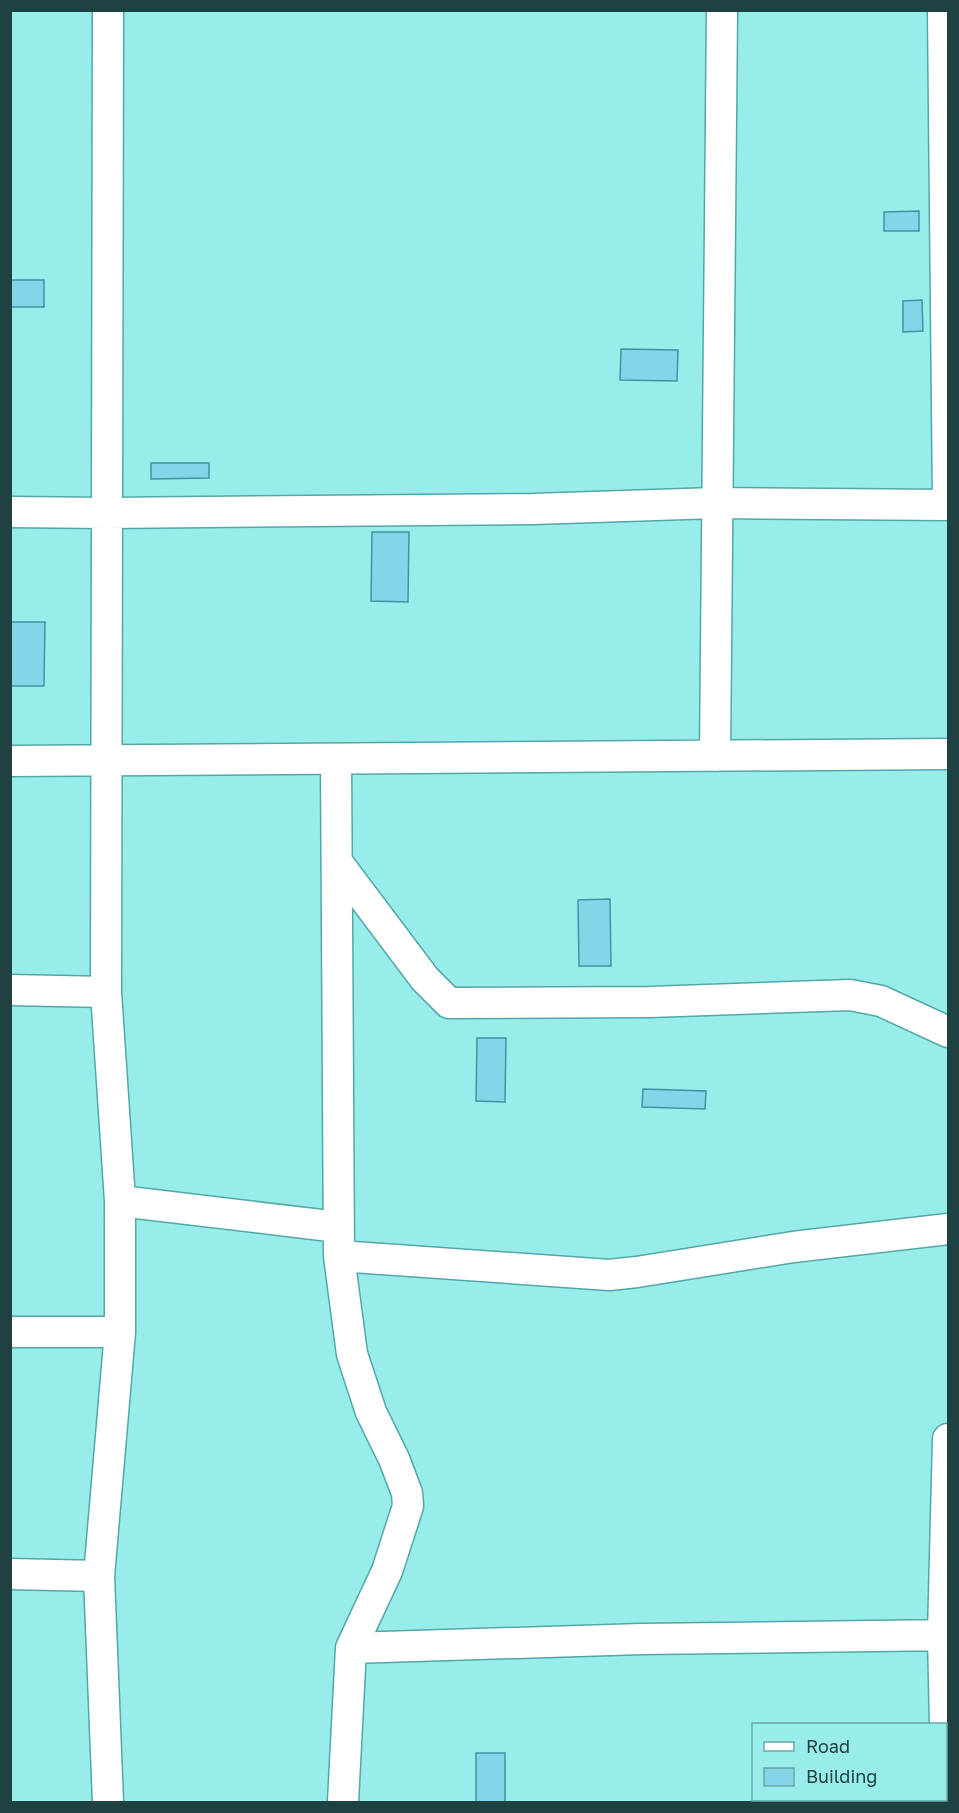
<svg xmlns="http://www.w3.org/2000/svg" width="959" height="1813" viewBox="0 0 959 1813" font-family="'Golos Text',sans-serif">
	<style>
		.building { fill: #84d5e7; stroke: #4193a4; stroke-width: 1.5 }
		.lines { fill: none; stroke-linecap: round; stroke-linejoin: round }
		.minor-casing { stroke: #53a8a7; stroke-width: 33 }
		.minor { stroke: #fff; stroke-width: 30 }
	</style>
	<rect width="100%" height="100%" fill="#98edeb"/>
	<path class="building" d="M919,211V231H884V212Z
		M10,280H44V307H10Z
		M922,300L923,331L903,332V301Z
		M621,349L678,350L677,381L620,380Z
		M151,463H209V478L151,479Z
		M372,532H409L408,602L371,601Z
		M10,622H45L44,686H10Z
		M610,899L611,966H579L578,900Z
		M477,1038H506L505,1102L476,1101Z
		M643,1089L706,1091L705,1109L642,1107Z
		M476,1753H505V1802H476Z"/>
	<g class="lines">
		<g class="minor-casing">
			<path id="minor" d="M943,10L948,503
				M10,512L107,513L533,509L716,503L948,505
				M715,756L722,10
				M336,759L339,1256L352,1354L371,1412L394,1459L407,1493L408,1506L387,1571L351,1648L343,1802
				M10,761L948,754
				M337,862L425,979L449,1003L650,1002L850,995L881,1001L948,1032
				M10,990L106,992
				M120,1201L338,1227
				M339,1256L609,1275L637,1272L793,1247L948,1229
				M10,1332H120
				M10,1574L99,1576
				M351,1648L642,1639L948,1635
				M945,1724L943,1635L948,1439
				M946,1745L947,1802
				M108,1802L99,1576L120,1332V1201L106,992L108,10"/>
		</g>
		<use href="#minor" class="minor"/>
	</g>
	<rect width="959" height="1813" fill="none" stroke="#1e4141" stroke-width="24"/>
	<rect x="752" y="1723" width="195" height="78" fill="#98edeb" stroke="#67a8a7" stroke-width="1.5"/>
	<rect x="764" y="1742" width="30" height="9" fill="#ffffff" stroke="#67a8a7" stroke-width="1.5"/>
	<text x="806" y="1753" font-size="18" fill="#1e4141">Road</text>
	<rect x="764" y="1768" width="30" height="18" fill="#84d5e7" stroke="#67a8a7" stroke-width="1.5"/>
	<text x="806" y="1783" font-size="18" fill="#1e4141">Building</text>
</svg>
